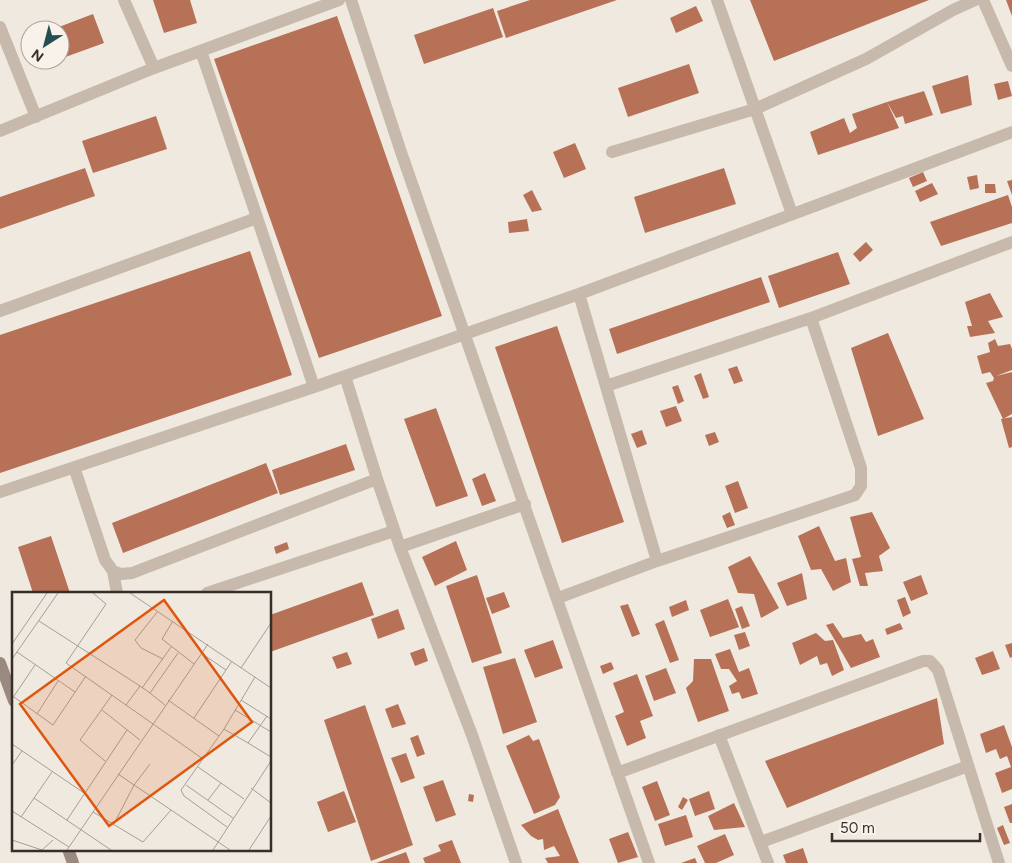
<svg xmlns="http://www.w3.org/2000/svg" width="1012" height="863" viewBox="0 0 1012 863" font-family="Figtree,sans-serif">
	<style>
		.building { fill: #b77156 }
		.lines { fill: none; stroke-linecap: round; stroke-linejoin: round }
		.minor { stroke: #c7b9ac; stroke-width: 12 }
		.secondary { stroke: #9a897e; stroke-width: 12 }
		.inset-road { fill: none; stroke: #a69e97; stroke-width: 1 }
		.view { fill: #df570e; fill-opacity: 0.15; stroke: #df570e; stroke-width: 2.5 }
		.inset-edge { fill: none; stroke: #362e2a; stroke-width: 2.5 }
	</style>
	<rect width="100%" height="100%" fill="#f0e9df"/>
	<path class="building" d="M153,0H190L197,23L164,33Z
		M530,0H617L506,38L497,11Z
		M750,0H929L774,61Z
		M1006,0H1012V16Z
		M696,6L703,21L676,33L670,18Z
		M493,8L503,37L424,64L414,35Z
		M93,14L104,43L60,59V30H51Z
		M337,16L442,316L319,358L214,59Z
		M38,60H58L40,67Z
		M689,64L699,93L628,117L618,88Z
		M968,75L972,105L941,114L932,86Z
		M1008,81L1012,96L998,100L994,84Z
		M924,91L933,115L905,124L903,116L896,118L887,102Z
		M887,102L899,128L818,155L810,132L844,118L850,133L857,128L852,114Z
		M156,116L167,149L93,173L82,141Z
		M575,143L586,169L564,178L553,152Z
		M85,168L95,196L0,229V197Z
		M724,168L736,204L645,233L634,197Z
		M923,172L927,181L913,187L909,178Z
		M977,175L979,188L970,190L967,177Z
		M1012,180V195L1007,181Z
		M932,183L938,194L920,202L915,191Z
		M985,184H995L996,193H985Z
		M532,190L542,210L532,212L523,195Z
		M1008,195L1012,207V223L941,246L930,222Z
		M527,219L529,231L509,233L508,222Z
		M866,242L873,250L860,262L853,254Z
		M250,251L292,375L0,473V335Z
		M838,252L850,284L779,308L768,276Z
		M761,277L770,302L617,354L609,329Z
		M990,293L1003,317L988,321L995,333L970,337L967,326H972L965,302Z
		M557,326L624,522L562,543L495,347Z
		M888,333L924,419L878,436L851,348Z
		M995,339L998,346L1010,344L1012,349V370L996,376L1012,372V414L1003,419L986,383L993,381L994,378L990,372L982,374L977,356L990,352L988,343Z
		M737,366L743,381L734,384L728,369Z
		M701,373L709,397L703,399L694,376Z
		M678,385L684,401L678,404L672,387Z
		M676,406L682,421L666,427L660,411Z
		M436,408L468,496L436,507L404,419Z
		M1012,417V447L1009,448L1001,419Z
		M642,430L647,444L637,448L631,434Z
		M715,432L719,442L709,446L705,435Z
		M346,444L355,470L280,495L272,470Z
		M266,463L278,493L123,553L112,523Z
		M485,473L496,501L482,506L472,479Z
		M738,481L748,508L735,513L725,486Z
		M730,512L735,525L727,528L722,516Z
		M872,512L890,548L879,556L883,571L865,573L868,586H860L852,559L861,557L850,517Z
		M819,526L835,561L846,558L851,582L833,591L821,569L811,570L798,536Z
		M51,536L70,593H33L18,547Z
		M456,541L467,570L435,586L422,557Z
		M287,542L289,549L276,554L274,547Z
		M750,556L779,608L761,618L754,594L738,593L728,567Z
		M802,573L807,599L787,606L777,583Z
		M477,575L502,653L472,663L446,586Z
		M921,575L928,594L911,601L903,582Z
		M362,582L374,615L270,652V615Z
		M504,592L510,607L492,614L486,598Z
		M905,597L911,613L903,617L897,600Z
		M728,599L739,627L710,637L700,610Z
		M686,600L689,610L672,617L669,607Z
		M628,604L640,634L632,637L620,606Z
		M742,606L750,626L742,629L735,609Z
		M398,609L405,629L378,639L371,619Z
		M664,620L679,660L670,663L655,624Z
		M833,623L843,638L861,634L866,642L873,639L880,657L851,668L826,625Z
		M900,623L903,629L887,635L885,629Z
		M745,632L750,646L739,650L734,635Z
		M816,633L825,641L833,640L844,670L832,676L827,663L820,665L817,656L800,665L792,643Z
		M553,640L563,668L535,678L524,650Z
		M1012,643V657L1010,658L1005,645Z
		M424,648L428,661L415,666L410,653Z
		M730,649L739,672L749,668L758,694L742,699L739,692L732,694L729,686L737,681L729,669H721L715,654Z
		M993,651L1000,669L982,675L975,658Z
		M347,652L352,664L337,669L332,657Z
		M515,658L537,722L503,734L483,667Z
		M694,659H711L729,711L698,722L686,688L693,681Z
		M611,662L614,669L603,674L600,666Z
		M666,668L676,693L654,701L645,676Z
		M637,674L653,716L640,721L646,738L627,746L615,716L624,712L613,683Z
		M937,698L944,744L787,808L765,761Z
		M398,704L406,724L392,728L385,709Z
		M365,705L413,845L371,861L324,720Z
		M1004,725L1012,747V789L1002,793L995,773L1011,767L1007,756L1000,759L996,749L986,753L980,734Z
		M418,735L425,754L417,757L410,738Z
		M529,735L533,741L539,739L560,797L555,805L534,814L506,746Z
		M406,753L415,778L401,783L391,758Z
		M443,780L456,815L436,822L423,787Z
		M657,781L670,815L655,821L642,787Z
		M344,791L356,822L328,832L317,802Z
		M709,791L715,809L695,816L689,799Z
		M469,794L474,795L473,802L468,801Z
		M683,797L688,800L682,810L678,807Z
		M734,803L745,827L714,830L708,816Z
		M1012,804V823H1010L1004,807Z
		M558,809L579,863H548L545,858L560,856L554,846L544,850L543,839L538,840L531,836L521,825Z
		M686,815L693,837L665,846L658,824Z
		M1003,825L1010,843L1004,845L997,828Z
		M628,832L638,857L618,863L609,839Z
		M725,834L734,855L716,863H705L697,846Z
		M452,840L461,863H425L423,858L441,851L438,845Z
		M803,848L808,863H786L783,855Z
		M406,852L410,863H376Z
		M695,858L697,863H681Z"/>
	<g class="lines">
		<path class="minor" d="M124,0L154,68L339,0
			M351,0L401,152L649,863
			M717,0L792,214
			M983,0L1012,66
			M0,27L36,117
			M201,51L314,387
			M0,131L154,68
			M612,152L755,109L866,59L953,10L975,0
			M579,294L657,561
			M0,311L257,218
			M345,376L377,479
			M606,386L811,318L1012,242
			M74,467L105,560L113,571L117,593
			M0,492L314,387L579,294L1012,132
			M113,571L121,574L132,573L377,479L400,547
			M207,593L394,531
			M558,598L657,561L855,495L861,486V468L811,318
			M719,735L768,863
			M617,773L923,661H930L938,670L999,863
			M761,842L968,766
			M516,863L472,735L400,547L525,504"/>
		<path class="secondary" d="M0,663L14,701
			M68,849L73,863"/>
	</g>
	<g transform="translate(12 592)">
		<rect width="259" height="259" fill="#f0e9df"/>
		<path class="inset-road" d="M81,1L94,12L54,71L191,167M118,1L259,96M146,19L123,48L129,56L151,67M27,29L128,94L114,113M161,29L150,47L182,72M0,52L35,1M5,60L63,100M189,61L214,78M0,67L46,1M229,76L259,31M128,94L138,101L166,61M130,96L159,55M138,101L153,113M2,105L41,133L74,84M0,107L23,73M156,108L207,144M229,108L259,127M90,118L128,148M223,118L259,140M25,122L46,89M182,126L220,69M212,137L243,85M236,151L259,165M0,152L72,201M93,169L68,148L100,103M0,173L10,159M186,175L232,207M106,182L218,258M174,193L221,226M239,196L259,211M22,206L99,258M196,208L209,191M0,219L57,255M81,220L131,250L159,218M9,225L40,180M55,228L115,138M102,232L122,193L138,172M215,235L172,204L169,198L212,137L236,151L255,124M0,248L30,258L41,248M55,258L196,52M201,258L259,169M237,258L259,224"/>
		<path class="view" d="M152,8L240,130L97,234L8,112Z"/>
		<rect width="259" height="259" class="inset-edge"/>
	</g>
	<g transform="translate(45 45) rotate(216)"><circle r="24" fill="#f8f2eb" stroke="#aaa49e"/>
	<path d="M0-4L9 19L0 12L-9 19Z" fill="#254e52"/>
	<text y="-8" font-size="14" font-weight="bold" text-anchor="middle" fill="#362e2a">N</text>
	</g>
	<path d="M832 833v8h148v-8" fill="none" stroke="#362e2a" stroke-width="2.5"/>
	<text x="840" y="833" font-size="15" fill="#362e2a" stroke="#f8f2eb" stroke-width="4" paint-order="stroke">50 m</text>
</svg>
